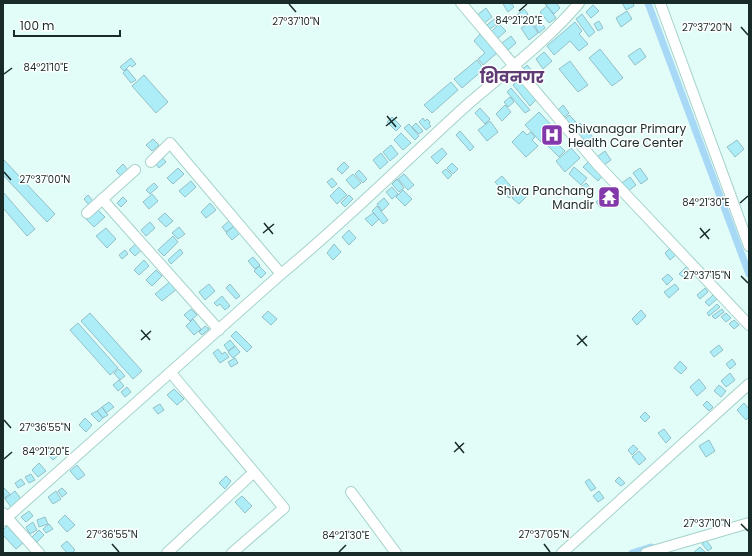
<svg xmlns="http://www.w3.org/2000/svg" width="752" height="556" viewBox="0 0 752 556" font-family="Poppins,'Noto Sans Devanagari',sans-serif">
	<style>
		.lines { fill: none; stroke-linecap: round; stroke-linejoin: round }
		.canal { stroke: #a7d8f6; stroke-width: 7 }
		.building { fill: #acedf8; stroke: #93c0c8 }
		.minor-casing { stroke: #a5d2cb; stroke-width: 12 }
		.minor { stroke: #fff; stroke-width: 10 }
		.ticks { fill: none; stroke: #192b28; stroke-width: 1.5 }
		.labels { text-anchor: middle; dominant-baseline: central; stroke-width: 3; stroke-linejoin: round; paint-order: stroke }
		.poi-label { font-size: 12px; fill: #192b28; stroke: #fff; text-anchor: start }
		.district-label { font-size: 16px; font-weight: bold; fill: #5f3b74; stroke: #fff }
		.ticks-label { font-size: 10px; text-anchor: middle; fill: #192b28; stroke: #fff; stroke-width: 3; stroke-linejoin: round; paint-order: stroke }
	</style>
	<rect width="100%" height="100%" fill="#e2fdf8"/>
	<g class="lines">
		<path class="canal" d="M648,3L749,274
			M632,553L651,547"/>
	</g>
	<path class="building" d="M504,3H511L514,7L508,12L503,4Z
		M556,3L560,8L554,14L545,4Z
		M622,3H633L634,6L626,10Z
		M593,5L599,11L591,18L586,12Z
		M547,6L556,18L549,23L540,12Z
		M486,8L492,17L483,24L476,16Z
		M524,9L528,14L521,20L517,15Z
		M627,11L632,19L621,27L616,18Z
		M582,14L595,32L589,37L576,19Z
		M494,19L497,24L490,29L487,25Z
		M599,21L603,28L598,31L594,24Z
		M531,22L538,33L529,40L521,28Z
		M541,22L545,28L539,33L535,26Z
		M575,22L582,31L579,34L588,44L579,51L570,41L554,55L547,46Z
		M499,24L506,31L497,39L491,32Z
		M480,34L497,53L483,65L478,59L485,53L474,41Z
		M511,36L516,43L508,50L502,43Z
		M640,48L646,57L635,65L628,56Z
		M600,49L623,78L612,86L589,58Z
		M544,52L552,61L543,69L536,59Z
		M131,58L136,64L132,67L130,65L124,71L120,67Z
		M477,60L484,69L462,88L454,79Z
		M570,61L588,85L578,92L559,69Z
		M527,65L534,73L528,77L522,70Z
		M127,69L136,80L131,83L123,73Z
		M144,75L168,102L156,113L132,86Z
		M520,79L537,99L530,106L513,85Z
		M451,82L458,90L432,113L424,105Z
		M511,88L530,110L525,113L507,92Z
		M510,97L514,102L508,107L504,102Z
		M505,105L511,112L502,121L496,114Z
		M563,105L569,113L565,117L558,110Z
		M480,108L490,119L485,124L475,113Z
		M539,112L555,129L541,142L525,125Z
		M569,115L577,123L573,127L565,119Z
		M392,117L401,126L396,131L387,122Z
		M423,118L425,121L427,119L430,122L429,124L431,126L426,130L419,122Z
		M490,121L498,132L487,141L478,130Z
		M416,123L423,131L419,134L412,127Z
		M580,123L594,138L587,145L573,130Z
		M409,124L419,136L415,140L404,128Z
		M460,131L474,147L470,151L456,135Z
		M523,131L527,135L531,132L535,137L532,140L538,146L526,157L512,142Z
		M401,133L411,143L403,150L394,140Z
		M548,135L565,151L559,157L543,141Z
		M153,139L159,145L152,151L146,145Z
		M737,140L744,149L735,157L727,147Z
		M391,145L398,154L390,161L383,152Z
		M442,148L447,154L437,164L431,157Z
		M571,148L580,158L565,172L556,161Z
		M605,151L611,160L604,165L597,157Z
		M381,153L388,162L380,169L373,160Z
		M161,156L166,162L159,168L154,162Z
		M3,159L55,214L47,222L3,175Z
		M589,161L603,175L598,181L583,167Z
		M344,162L349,167L342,174L337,169Z
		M452,163L458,169L453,174L447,168Z
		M123,164L128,170L121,176L116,171Z
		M574,167L587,178L581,185L569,174Z
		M178,168L184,174L173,184L167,178Z
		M640,168L648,179L641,184L633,173Z
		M446,169L452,175L448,179L442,172Z
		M359,170L367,179L363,183L355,174Z
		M353,174L361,183L354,189L346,180Z
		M404,174L414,185L408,190L398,179Z
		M502,176L516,192L509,198L495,182Z
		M630,177L636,185L628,191L622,183Z
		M332,178L337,184L332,188L327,182Z
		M397,179L404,188L399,192L392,184Z
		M191,181L196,187L185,197L179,191Z
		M154,183L158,187L150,194L146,190Z
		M586,183L590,187L580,196L575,192Z
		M339,187L347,195L337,204L330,196Z
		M392,187L398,194L392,199L386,192Z
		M521,189L527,196L519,204L512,198Z
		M403,190L412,199L405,206L396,197Z
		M3,192L35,229L27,236L3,208Z
		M152,194L158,201L149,209L143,202Z
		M88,195L93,201L89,205L84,199Z
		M349,195L353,199L345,207L341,203Z
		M603,196L608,203L601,208L596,202Z
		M123,197L127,201L121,207L117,203Z
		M384,198L389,204L382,211L377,204Z
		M210,203L216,210L206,218L201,212Z
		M377,206L388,220L383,224L372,211Z
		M97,209L105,217L94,227L86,219Z
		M165,213L173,221L166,227L158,219Z
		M373,213L379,219L372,226L365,219Z
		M229,221L234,226L226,232L222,227Z
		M150,222L155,228L146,236L141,230Z
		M234,226L240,233L232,240L226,233Z
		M179,227L185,234L178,239L172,233Z
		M106,228L116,239L107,248L96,236Z
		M349,230L356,238L349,245L342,237Z
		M173,236L178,242L164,256L158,250Z
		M138,242L144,248L135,256L129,250Z
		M334,244L341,252L333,260L327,253Z
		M671,247L677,254L670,260L665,253Z
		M180,249L183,253L171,264L168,260Z
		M125,250L128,254L122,259L119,255Z
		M253,257L260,265L255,269L248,261Z
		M144,260L149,266L139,275L134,270Z
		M259,266L266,273L261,278L254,271Z
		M687,266L691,270L683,277L679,274Z
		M156,270L162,276L152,286L146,280Z
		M668,274L673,279L667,285L662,279Z
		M172,280L178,288L162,301L155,294Z
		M209,284L215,291L205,300L199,292Z
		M230,284L240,296L236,299L226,288Z
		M675,284L679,289L669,298L664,292Z
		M705,288L708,292L700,299L697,295Z
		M713,295L717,299L709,306L705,302Z
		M222,296L230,306L225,310L220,304L217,306L214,303Z
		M717,304L720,307L709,316L707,313Z
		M191,309L197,315L190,321L184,315Z
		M722,309L724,312L715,319L712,316Z
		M641,310L646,316L637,325L632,319Z
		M268,311L277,319L271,325L262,317Z
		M90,313L142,371L133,379L81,321Z
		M726,313L731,318L726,322L721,317Z
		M193,319L201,329L194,335L186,326Z
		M734,320L739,325L734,329L729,324Z
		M78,323L118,368L110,375L70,330Z
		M205,326L209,329L202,335L199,332Z
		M236,331L252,347L247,352L231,336Z
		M230,340L235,346L228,351L224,345Z
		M719,345L723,350L714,357L710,352Z
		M235,346L240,352L233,358L228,352Z
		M218,349L222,354L225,352L229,357L220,363L213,353Z
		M235,358L238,363L231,367L228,362Z
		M732,359L736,364L730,369L726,364Z
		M680,361L687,368L681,374L674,368Z
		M119,369L125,376L120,380L114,373Z
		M730,373L735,380L726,387L721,381Z
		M699,379L706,388L697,396L690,387Z
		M119,380L124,386L118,391L113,385Z
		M719,385L726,391L721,397L714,391Z
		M127,387L131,392L125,397L121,392Z
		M174,389L184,399L177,405L167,395Z
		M707,401L713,407L709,411L703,405Z
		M109,402L114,407L106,413L102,407Z
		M744,403L749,409V417L746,420L737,410Z
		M160,404L164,410L158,414L153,408Z
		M102,407L108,415L103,418L97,411Z
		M97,411L103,418L99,422L91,414Z
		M645,412L650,417L645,422L640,417Z
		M85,418L92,425L86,432L79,425Z
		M664,429L671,438L666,443L658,433Z
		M709,440L715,451L706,457L699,446Z
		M633,445L638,449L632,455L628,450Z
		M53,446L61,453L53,460L46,453Z
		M639,451L646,459L639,465L632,457Z
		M39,463L46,471L38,477L32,470Z
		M77,465L85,475L78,480L70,471Z
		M31,474L35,480L29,483L25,477Z
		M226,476L231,481L225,489L219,483Z
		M619,477L625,483L621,486L615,481Z
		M21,479L25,484L18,488L15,483Z
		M589,479L596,488L591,491L585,482Z
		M3,487L10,494L3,499Z
		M62,488L67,493L62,497L58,491Z
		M15,491L21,499L11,507L5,499Z
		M56,491L61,499L53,504L48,497Z
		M599,491L604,498L598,502L593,496Z
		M242,496L252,506L245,513L235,502Z
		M29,511L33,516L26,522L21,517Z
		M65,515L75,525L67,532L58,522Z
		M45,517L48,524L39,527L37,520Z
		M691,517L695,522L690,526L686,520Z
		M33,522L37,530L30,534L26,527Z
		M49,524L53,529L46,533L43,529Z
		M7,526L23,543L16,549L3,535V530Z
		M39,530L44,535L37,542L32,537Z
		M706,540L712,548L708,551L702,544Z
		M67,541L75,550L72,553H67L61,546Z
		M700,547L706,553H693Z"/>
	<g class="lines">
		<g class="minor-casing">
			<path id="minor" d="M461,3L597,164L749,325
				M660,3L749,246
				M151,162L170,143L281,274
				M102,199L219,330
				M87,213L135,170
				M171,373L284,508L232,553
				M351,492L396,553
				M3,513L39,553
				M3,521L281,274C346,221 405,161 467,105C505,72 546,42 579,3
				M167,553L254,472
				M562,553L749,384
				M646,553L749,523"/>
		</g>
		<use href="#minor" class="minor"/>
	</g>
	<path class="ticks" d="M289,4L296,12M519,11L527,4M741,27L748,35M4,74L12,68M387,116L396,127M386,126L397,117M4,172L11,180M740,203L748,196M264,223L273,234M700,228L709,239M263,233L274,224M700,238L710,229M741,276L748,283M141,330L150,340M577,335L587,346M141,340L151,331M577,345L587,336M4,420L11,428M455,442L464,453M454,452L464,443M4,459L12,452M741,524L748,531M112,544L119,552M544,544L550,552M339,552L346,545"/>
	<defs>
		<g id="hospital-square" transform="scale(1.15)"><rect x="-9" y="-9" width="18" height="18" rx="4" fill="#8439ab" stroke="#fff"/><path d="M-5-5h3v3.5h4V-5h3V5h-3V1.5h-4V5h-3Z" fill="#fff"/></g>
		<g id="temple-square" transform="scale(1.15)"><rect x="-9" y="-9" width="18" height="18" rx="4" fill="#8439ab" stroke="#fff"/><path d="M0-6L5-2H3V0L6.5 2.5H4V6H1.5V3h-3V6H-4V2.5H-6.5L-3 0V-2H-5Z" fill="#fff"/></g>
	</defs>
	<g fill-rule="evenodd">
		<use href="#hospital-square" x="552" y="135"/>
		<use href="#temple-square" x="609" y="197"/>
	</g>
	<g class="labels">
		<g class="poi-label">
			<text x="568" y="128">Shivanagar Primary<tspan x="568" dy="14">Health Care Center</tspan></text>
			<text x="594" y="190" text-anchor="end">Shiva Panchang<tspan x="594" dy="14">Mandir</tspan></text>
		</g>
		<g class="district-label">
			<text x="512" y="77">शिवनगर</text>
		</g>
	</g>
	<g class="ticks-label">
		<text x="519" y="24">84°21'20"E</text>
		<text x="296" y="25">27°37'10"N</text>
		<text x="707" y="31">27°37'20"N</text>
		<text x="46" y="71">84°21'10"E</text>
		<text x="45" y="183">27°37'00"N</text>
		<text x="706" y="206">84°21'30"E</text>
		<text x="707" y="279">27°37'15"N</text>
		<text x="45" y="431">27°36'55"N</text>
		<text x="46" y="455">84°21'20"E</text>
		<text x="707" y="527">27°37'10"N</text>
		<text x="112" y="538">27°36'55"N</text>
		<text x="544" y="538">27°37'05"N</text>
		<text x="346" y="539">84°21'30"E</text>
	</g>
	<rect width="752" height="556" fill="none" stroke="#192b28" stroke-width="8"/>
	<path d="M14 30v6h106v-6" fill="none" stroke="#192b28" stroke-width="2"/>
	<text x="20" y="30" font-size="12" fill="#192b28" stroke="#ffffff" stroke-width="3" paint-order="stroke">100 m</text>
</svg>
